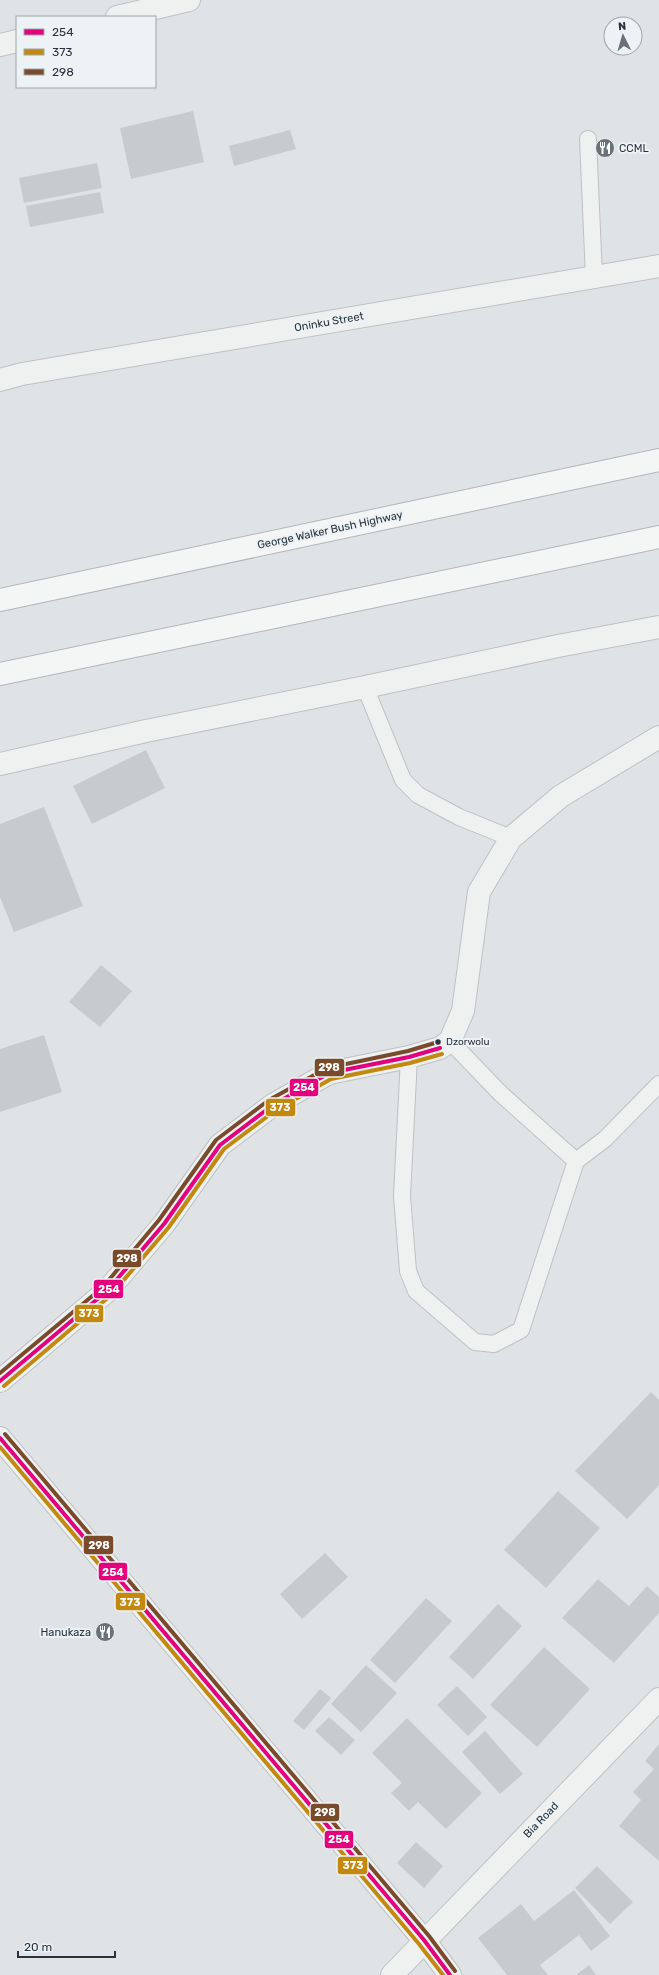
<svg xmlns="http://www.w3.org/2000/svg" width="659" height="1975" viewBox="0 0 659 1975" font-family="Rubik,sans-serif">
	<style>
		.building { fill: #c8cbcd }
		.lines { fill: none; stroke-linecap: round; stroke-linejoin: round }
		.service-casing { stroke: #bec1c3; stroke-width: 18 }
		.minor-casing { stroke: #bec1c3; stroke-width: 24 }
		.trunk-casing { stroke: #b2b6ba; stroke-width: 24 }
		.service { stroke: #eff1f1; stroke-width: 16 }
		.minor { stroke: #eff1f1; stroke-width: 22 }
		.trunk { stroke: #f4f5f5; stroke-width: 22 }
		.bus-1-casing { stroke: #edf2f5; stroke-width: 7 }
		.bus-2-casing { stroke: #edf2f5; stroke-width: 7 }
		.bus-3-casing { stroke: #edf2f5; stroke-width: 7 }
		.bus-1 { stroke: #e5007d; stroke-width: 4 }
		.bus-2 { stroke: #c3890f; stroke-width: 4 }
		.bus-3 { stroke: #7a4b2a; stroke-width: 4 }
		.bus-dot { fill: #28333d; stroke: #edf2f5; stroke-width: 1.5 }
		.labels { text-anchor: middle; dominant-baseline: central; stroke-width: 4; stroke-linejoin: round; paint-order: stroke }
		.bus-label { font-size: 10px; fill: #28333d; stroke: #edf2f5; text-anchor: start }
		.poi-label { font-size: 11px; fill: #28333d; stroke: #edf2f5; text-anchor: start }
		.street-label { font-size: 11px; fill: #28333d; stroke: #edf2f5 }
		.line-badge { stroke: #edf2f5; stroke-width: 1.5 }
		.badge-label { font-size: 11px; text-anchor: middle; font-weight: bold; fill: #fff }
	</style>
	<rect width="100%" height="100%" fill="#e0e3e5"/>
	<path class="building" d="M193,111L204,162L131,179L120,128Z
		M290,130L296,149L234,166L229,146Z
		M97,163L102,188L24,203L19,178Z
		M100,192L104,213L30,227L26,206Z
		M146,750L165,788L92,824L73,786Z
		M44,807L83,906L14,932L0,897V824Z
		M101,965L132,991L100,1027L69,1002Z
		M44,1035L62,1092L0,1112V1049Z
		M651,1392L659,1400V1485L627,1519L575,1471Z
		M558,1491L600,1528L546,1588L504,1550Z
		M325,1553L348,1577L302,1619L280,1594Z
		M598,1579L629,1606L647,1586L659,1597V1613L614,1663L562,1618Z
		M426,1598L452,1621L395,1683L370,1660Z
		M498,1604L522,1626L473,1679L449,1657Z
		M544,1647L590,1689L537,1747L490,1705Z
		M366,1665L397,1693L361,1732L331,1704Z
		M457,1686L487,1717L468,1736L437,1705Z
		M320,1689L331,1698L304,1730L293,1721Z
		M329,1717L355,1740L341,1755L315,1731Z
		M407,1718L482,1793L446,1829L418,1802L409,1811L391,1793L402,1783L372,1753Z
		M485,1731L523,1774L500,1794L462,1752Z
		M659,1744V1861L619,1826L641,1800L633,1792L654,1769L645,1761Z
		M416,1842L443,1866L424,1888L397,1863Z
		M597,1866L633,1902L610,1924L575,1888Z
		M574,1890L610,1936L591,1951L579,1935L540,1965L548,1975H507L478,1938L521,1904L534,1921Z
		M589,1965L596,1975H576Z"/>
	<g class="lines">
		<g class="service-casing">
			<path id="service" d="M588,139L594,277
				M365,687L403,780L418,795L459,817L511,838
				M450,1041L500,1093L576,1161L605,1139L659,1084
				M409,1057L402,1196L408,1271L416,1291L475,1342L494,1344L521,1330L576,1161"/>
		</g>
		<g class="minor-casing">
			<path id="minor" d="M117,17L189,0
				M0,45L17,41
				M0,380L22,374L659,266
				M0,764L146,731L365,687L558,646L659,627
				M0,1381L107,1291L164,1224L220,1145L273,1105L329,1073L409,1057L440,1048L450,1041L463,1011L479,892L511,838L561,796L659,737
				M0,1438L424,1940L450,1975
				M392,1975L659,1699"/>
		</g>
		<g class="trunk-casing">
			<path id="trunk" d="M0,600L659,460
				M0,674L659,537"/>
		</g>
		<use href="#service" class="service"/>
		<use href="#minor" class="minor"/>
		<use href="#trunk" class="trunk"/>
		<g class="bus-1-casing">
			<path id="bus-1" d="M0,1381L107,1291L164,1224L220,1145L273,1105L329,1073L409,1057L440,1048
				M0,1438L424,1940L450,1975"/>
		</g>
		<g class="bus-2-casing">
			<path id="bus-2" d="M4,1386L111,1295L169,1227L224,1149L276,1110L331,1079L410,1063L442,1054
				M0,1447L419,1944L443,1975"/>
		</g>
		<g class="bus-3-casing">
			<path id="bus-3" d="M0,1373L103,1287L159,1220L216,1140L269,1100L327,1068L408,1051L438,1042
				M5,1434L429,1936L455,1971"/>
		</g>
		<use href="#bus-1" class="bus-1"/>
		<use href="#bus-2" class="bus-2"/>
		<use href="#bus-3" class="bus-3"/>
	</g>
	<defs>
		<g id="restaurant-disc" transform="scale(1)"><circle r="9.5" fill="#687178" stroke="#edf2f5"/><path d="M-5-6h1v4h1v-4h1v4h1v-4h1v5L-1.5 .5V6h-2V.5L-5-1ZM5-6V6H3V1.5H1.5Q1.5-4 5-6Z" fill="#fff"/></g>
	</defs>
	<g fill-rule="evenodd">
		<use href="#restaurant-disc" x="605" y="148"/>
		<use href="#restaurant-disc" x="105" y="1632"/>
	</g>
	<circle class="bus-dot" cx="438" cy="1042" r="3.5"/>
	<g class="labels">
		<g class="bus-label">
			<text x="446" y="1042">Dzorwolu</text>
		</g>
		<g class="poi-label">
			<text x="619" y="148">CCML</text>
			<text x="91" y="1632" text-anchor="end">Hanukaza</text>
		</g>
		<g class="street-label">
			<text transform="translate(329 322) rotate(-10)">Oninku Street</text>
			<text transform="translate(330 530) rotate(-12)">George Walker Bush Highway</text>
			<text transform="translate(541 1820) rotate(-46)">Bia Road</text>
		</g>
	</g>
	<g class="line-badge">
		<rect x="314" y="1058" width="31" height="19" rx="4" fill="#7a4b2a"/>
		<rect x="289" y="1078" width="30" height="19" rx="4" fill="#e5007d"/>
		<rect x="265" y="1098" width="31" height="19" rx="4" fill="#c3890f"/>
		<rect x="112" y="1249" width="30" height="19" rx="4" fill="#7a4b2a"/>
		<rect x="93" y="1279" width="31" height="20" rx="4" fill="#e5007d"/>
		<rect x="74" y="1304" width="30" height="19" rx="4" fill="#c3890f"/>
		<rect x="83" y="1535" width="31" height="20" rx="4" fill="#7a4b2a"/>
		<rect x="98" y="1562" width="30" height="19" rx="4" fill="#e5007d"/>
		<rect x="115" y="1592" width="31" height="19" rx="4" fill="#c3890f"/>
		<rect x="310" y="1803" width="30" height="19" rx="4" fill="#7a4b2a"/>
		<rect x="324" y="1830" width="30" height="19" rx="4" fill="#e5007d"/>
		<rect x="337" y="1856" width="31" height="19" rx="4" fill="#c3890f"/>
	</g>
	<g class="badge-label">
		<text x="329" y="1071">298</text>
		<text x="304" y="1091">254</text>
		<text x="280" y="1111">373</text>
		<text x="127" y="1262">298</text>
		<text x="109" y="1293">254</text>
		<text x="89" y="1317">373</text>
		<text x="99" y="1549">298</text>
		<text x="113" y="1576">254</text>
		<text x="130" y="1606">373</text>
		<text x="325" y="1816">298</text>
		<text x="339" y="1843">254</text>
		<text x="353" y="1869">373</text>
	</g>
	<rect x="16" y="16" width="140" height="72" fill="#edf2f5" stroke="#9ea6ab"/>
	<rect x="24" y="29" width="20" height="6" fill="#e5007d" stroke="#9ea6ab"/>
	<text x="52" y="36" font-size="12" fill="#28333d">254</text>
	<rect x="24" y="49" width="20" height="6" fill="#c3890f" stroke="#9ea6ab"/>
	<text x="52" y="56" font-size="12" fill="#28333d">373</text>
	<rect x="24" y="69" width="20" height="6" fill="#7a4b2a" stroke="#9ea6ab"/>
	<text x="52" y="76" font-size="12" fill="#28333d">298</text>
	<g transform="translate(623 36) rotate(355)"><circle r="19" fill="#edf2f5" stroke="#9ea6ab"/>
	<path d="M0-3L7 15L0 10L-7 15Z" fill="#687178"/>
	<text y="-6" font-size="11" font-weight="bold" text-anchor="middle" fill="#28333d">N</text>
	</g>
	<path d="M18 1951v6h97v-6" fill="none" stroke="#28333d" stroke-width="2"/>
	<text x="24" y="1951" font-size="12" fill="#28333d" stroke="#edf2f5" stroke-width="3" paint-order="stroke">20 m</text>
</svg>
